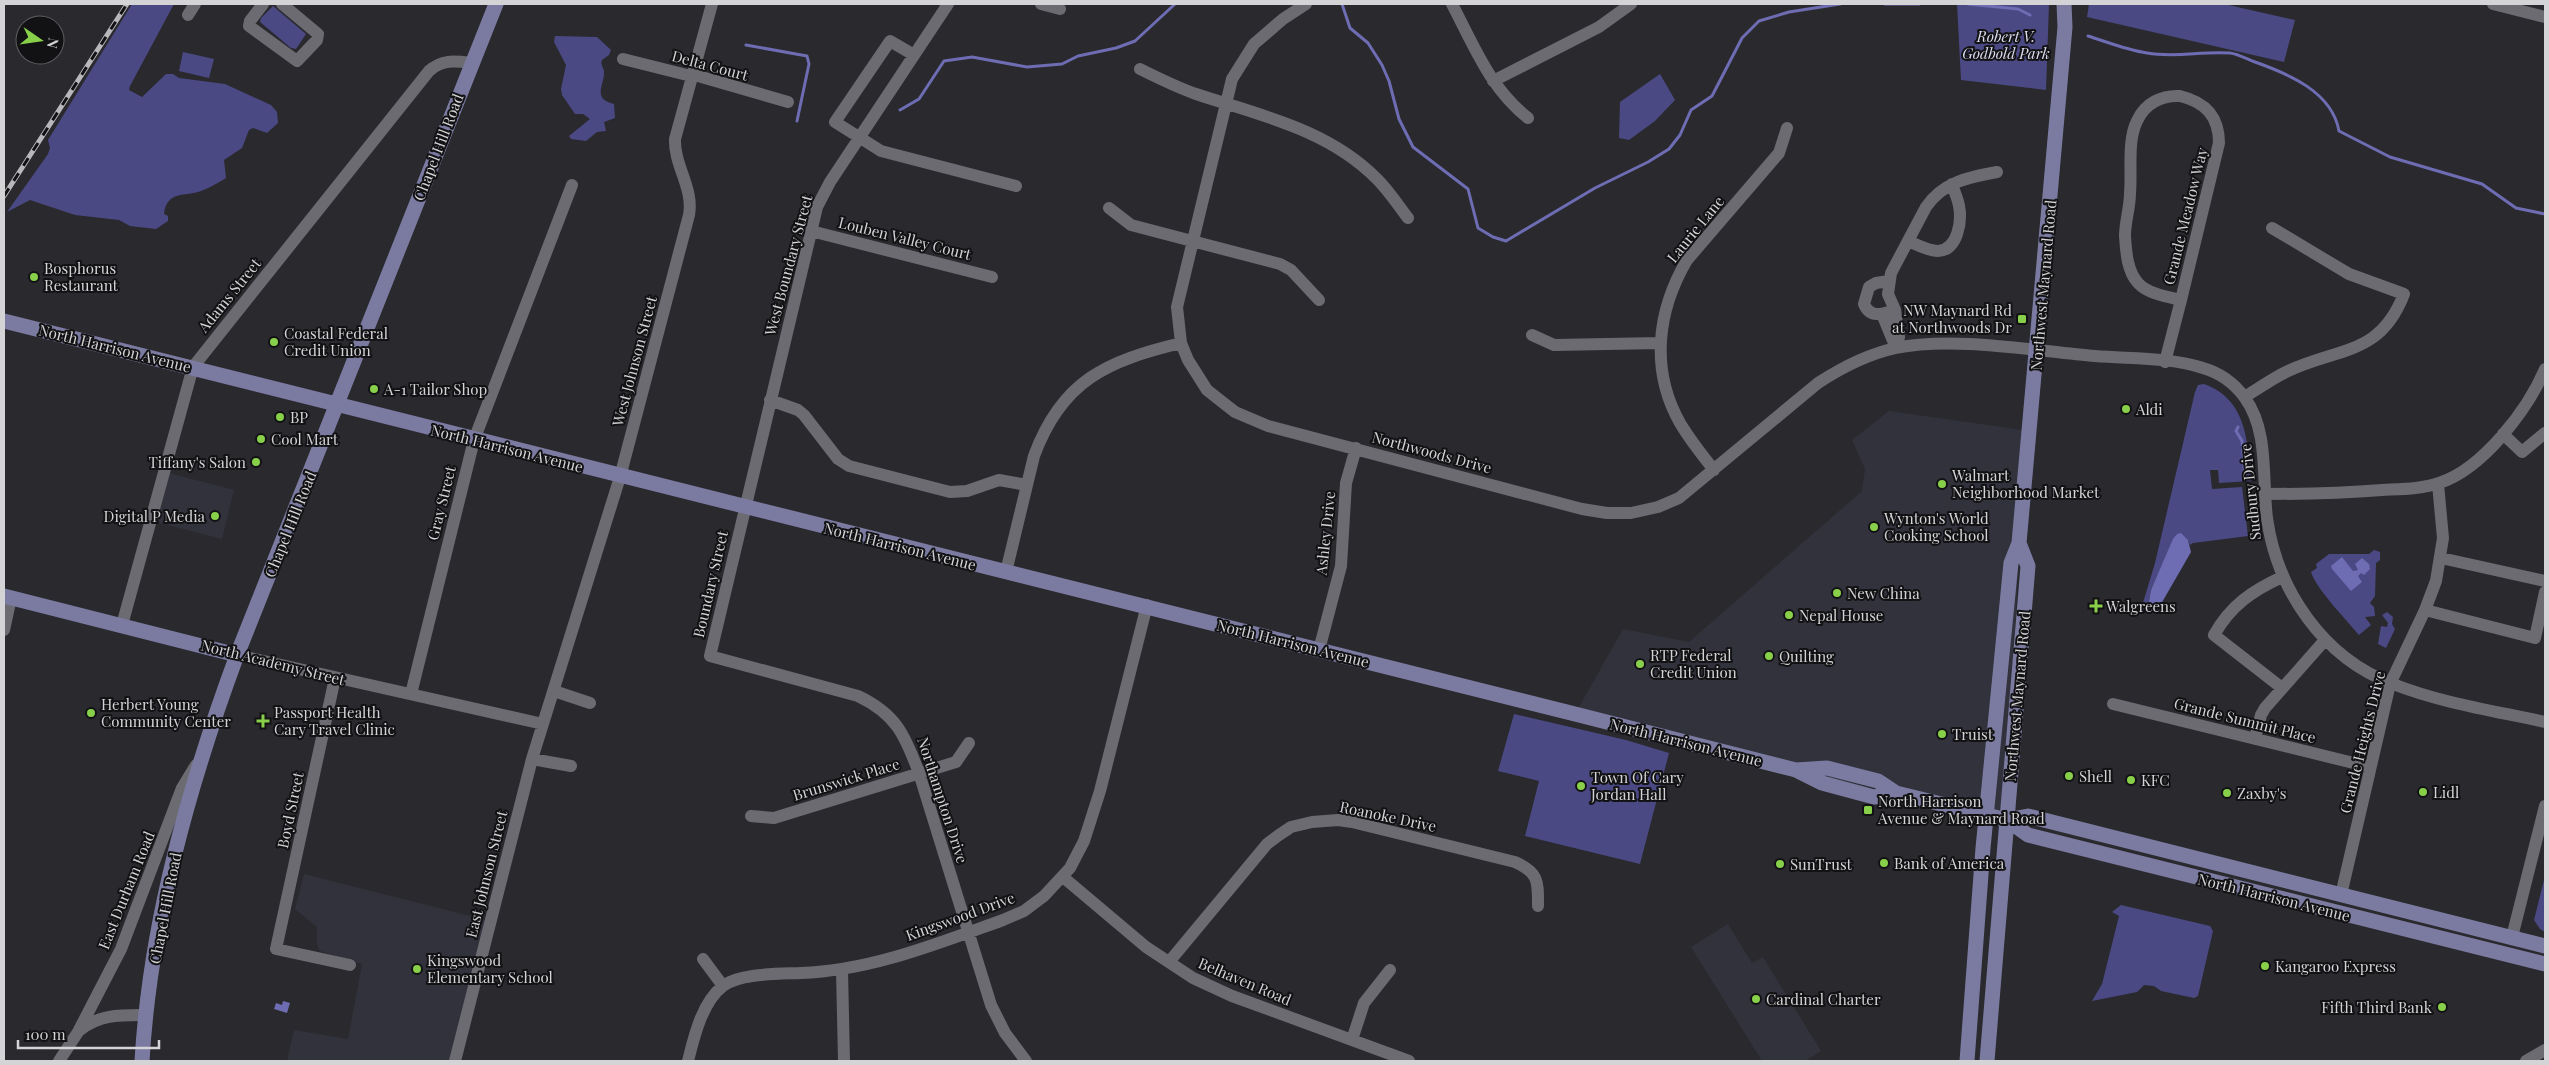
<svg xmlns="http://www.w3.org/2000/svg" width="2549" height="1065" viewBox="0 0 2549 1065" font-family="'Playfair Display',serif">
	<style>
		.built { fill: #31323c }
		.green { fill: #4b4984 }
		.water { fill: #6e6db3 }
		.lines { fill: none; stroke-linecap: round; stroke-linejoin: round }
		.stream { stroke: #6e6db3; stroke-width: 3 }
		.minor { stroke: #6b6b71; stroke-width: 12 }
		.major { stroke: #7b7ba2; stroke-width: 15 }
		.rail-casing { stroke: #b8b8bb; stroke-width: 5 }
		.rail { stroke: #121214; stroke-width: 3; stroke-dasharray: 9; stroke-linecap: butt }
		.poi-dot { fill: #88cf4a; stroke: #121214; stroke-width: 2 }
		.labels { text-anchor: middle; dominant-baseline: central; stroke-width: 4; stroke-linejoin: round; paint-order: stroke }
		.park-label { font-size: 15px; font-style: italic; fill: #dcddf1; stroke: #121214 }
		.street-label { font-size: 15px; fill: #d4d4d7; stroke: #121214 }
		.poi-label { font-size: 15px; fill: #d4d4d7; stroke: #121214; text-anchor: start }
	</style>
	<rect width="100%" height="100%" fill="#29292e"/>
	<path class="built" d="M1889,411L2030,431L2019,543L2007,820L1769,764L1575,714L1623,629L1689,642L1862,491L1865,469L1852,440Z
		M169,473L234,490L222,539L156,522Z
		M304,874L486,920L450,1061H287L294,1030L348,1039L362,964L320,951L317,945V927L295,909Z
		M1728,924L1752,963L1763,957L1821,1051L1805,1061H1762L1691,947Z"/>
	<path class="green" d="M132,4H174L130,86L129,90L142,97L166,74H173L179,78L225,84L271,105L277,112L278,123L267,133L253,128L249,130L242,148L224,160L226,178C218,183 209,188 201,191C185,197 167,190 164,214L168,216V221L156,229L130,226L119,220L75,215L30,200L7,212L48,154L50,148L48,140Z
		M1957,4H2049L2046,90L1961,80Z
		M2089,4H2224L2295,20L2284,62L2087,17Z
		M273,6L306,34L296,49L291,48L260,22L261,18Z
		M555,36L597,37L611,50L609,55L602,60C600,65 603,66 604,71C605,85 591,98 614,104L615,118L604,122L606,131L597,132L586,141L571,139L569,136L590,119L583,114H575L562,95L561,89L566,65L554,42Z
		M183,52L214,59L209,78L179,71Z
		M1660,74L1675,100L1655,121L1629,140L1619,138L1620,102Z
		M2204,384C2247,399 2248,443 2251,481L2219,483L2218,470H2210L2212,489L2242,487L2248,536L2193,543L2190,545L2188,540L2177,534L2151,590L2148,607L2143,610L2142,606L2155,563L2195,392L2198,385Z
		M2374,550L2380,552V560L2376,563L2375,596L2370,603L2374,607L2375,616L2365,617L2371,625L2359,635C2345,618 2317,590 2311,572L2317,568L2316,564L2329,554H2369Z
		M2387,612L2393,617L2392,624L2395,629L2386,648L2378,644L2381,626L2387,627L2388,623L2382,615Z
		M1514,714L1626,740L1669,753L1640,864L1525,836L1539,781L1498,771Z
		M2545,876V932L2540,929L2534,920Z
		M2121,905L2210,926L2213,931L2198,996L2194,998L2161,991L2154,986L2144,985L2137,992L2092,1001L2102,984L2119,916L2112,912Z"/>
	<path class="water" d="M2181,533L2188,540L2191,552L2157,611H2151L2148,607L2151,590L2173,539L2177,534Z
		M2342,557L2353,571L2358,570L2355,564L2362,558L2369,564L2370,569L2364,575L2361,573L2358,576L2362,582L2351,591L2332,569L2331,566Z
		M283,1001L290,1003L287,1013L274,1009L276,1003L282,1005Z"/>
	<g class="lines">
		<path class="stream" d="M1342,4L1350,28L1368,43L1382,65L1389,81L1399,119L1413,147L1468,189L1478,228L1493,237L1506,241L1595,188L1648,162L1669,149L1680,135L1691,110L1712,96L1742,38L1759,21L1789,12L1840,4
			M1885,4H1919
			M1968,4L2018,9L2030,15
			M2088,36C2107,42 2127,50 2147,53C2175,58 2201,51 2230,53C2238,54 2247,59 2255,62C2289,74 2332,92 2339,131L2390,157L2482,184L2516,208L2545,214
			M746,45L807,56L809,64L797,121
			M900,110L919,99L944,61L972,57L1027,67L1062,64L1078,56L1116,48L1135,41L1175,4
			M2238,427L2236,431L2242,441L2245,477"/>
		<path class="minor" d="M263,4L250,21L249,26L297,61L317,40L318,34L282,4
			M948,4L830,182L817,207L710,656L858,696C896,714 905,735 919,773L991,1005L1005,1033L1026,1061
			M1041,4L1060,9
			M1306,4L1283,19L1254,44L1232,79L1177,307L1181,343L1188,360L1207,390L1235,412L1268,426L1582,509L1607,513H1631L1658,507L1679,498L1818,383C1841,368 1868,354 1896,348C1953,336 2035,351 2095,356C2130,359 2170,357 2203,368C2220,373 2235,384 2245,398C2269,431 2262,479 2267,518C2277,590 2323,658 2393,684C2441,703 2495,711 2545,722
			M1452,4C1474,46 1490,88 1528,118
			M2493,4L2545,17
			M188,15L195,4
			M914,55L890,41L835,122L881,151L1016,186
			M623,59L691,76H698L788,102
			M1140,69C1158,78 1176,87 1196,94C1259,115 1328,129 1377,179C1389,191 1398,205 1408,218
			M1493,81L1599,27L1631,4
			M2180,96C2205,102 2219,116 2219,143L2181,300C2168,297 2148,294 2138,283C2127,271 2126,251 2125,236C2125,221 2130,208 2130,193C2132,171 2127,141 2137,121C2145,103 2162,95 2180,96Z
			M1109,208L1131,225L1280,264L1291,270L1319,300
			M811,231L992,277
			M1908,241C1918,245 1928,251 1938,251C1958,250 1962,221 1959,206C1958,199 1954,191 1952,184
			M1889,281L1876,283L1869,287L1864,304C1870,319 1883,314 1895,310
			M1882,314L1896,348
			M1532,335L1554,345L1660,343
			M1896,348L1899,337L1895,310L1888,294L1891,273L1926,207C1943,182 1969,177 1997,172
			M2165,362L2181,300
			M2245,397C2259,388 2273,378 2288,371C2339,347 2380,356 2404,294L2349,274L2272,228
			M770,400L798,410L804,415L838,459L849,466L950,492L967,491L999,480L1027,485
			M2503,434L2522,452L2545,433
			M1714,470C1702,455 1690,440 1680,423C1650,370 1657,311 1687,260L1779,153L1787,128
			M2265,494C2304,494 2343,493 2382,490C2401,489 2422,489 2439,483C2483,469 2528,409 2545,369
			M2441,558L2545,581
			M1006,572L1034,456C1062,380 1107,361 1181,343
			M2425,610L2535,638L2545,592
			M122,625L193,367L429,71C442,59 455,61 472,63
			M4,630L11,598
			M1319,650L1341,566L1346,483L1356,448
			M237,655L543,724
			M335,678L276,949L350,965
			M2282,688L2214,635C2231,605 2252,591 2282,577
			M554,691L590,703
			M411,694L474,440L572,185
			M2113,704L2370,767
			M2255,739L2261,715L2265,708L2325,640
			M532,759L571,766
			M751,816L774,818L956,762L969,743
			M1063,877L1146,947L1193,978L1232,996L1409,1061
			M2341,895L2390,684L2425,610L2436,581L2443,538L2438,484
			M2512,937L2545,806
			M703,959L723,986
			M1169,962L1267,844L1279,835L1291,827L1312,822L1338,820L1352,822L1515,862C1539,873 1538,881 1538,906
			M842,970L844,1061
			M80,1030C100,1014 121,1015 146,1015
			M1352,1040L1364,1003L1390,970
			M59,1061L78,1032L121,949L182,788L196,765
			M455,1061L532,759L620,477L689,215C694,188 674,166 675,139L712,4
			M688,1061C694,1037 702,1002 723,986C740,973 780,974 801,973C870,971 939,943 1003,920L1024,911L1044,896L1070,868L1084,841L1100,791L1147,605
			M2526,1061L2545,1050"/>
		<path class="major" d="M4,321L1575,714L1796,770L1822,783L1874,797L1896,793
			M4,596L237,655
			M1796,770L1827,768L1878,781L1896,793L2007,820L2028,835L2545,964
			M2007,820L2028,816L2545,946
			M142,1061C150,923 189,785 237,655L496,4
			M1967,1061L1983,848L2011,563L2019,543L2065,27L2064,4
			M1987,1061L2028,566L2019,543"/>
		<g class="rail-casing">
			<path id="rail" d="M4,196L127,4"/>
		</g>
		<use href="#rail" class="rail"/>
	</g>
	<g class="poi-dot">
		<circle cx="34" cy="277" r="5"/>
		<rect x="2017" y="314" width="10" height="10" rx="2.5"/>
		<circle cx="274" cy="342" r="5"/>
		<circle cx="374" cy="389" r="5"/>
		<circle cx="2126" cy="409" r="5"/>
		<circle cx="280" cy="417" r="5"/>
		<circle cx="261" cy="439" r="5"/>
		<circle cx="256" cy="462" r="5"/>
		<circle cx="1942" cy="484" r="5"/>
		<circle cx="215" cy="516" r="5"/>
		<circle cx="1874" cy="527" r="5"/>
		<circle cx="1837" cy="593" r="5"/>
		<path d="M2093.5 598.5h5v5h5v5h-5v5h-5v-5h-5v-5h5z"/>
		<circle cx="1789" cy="615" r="5"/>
		<circle cx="1769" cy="656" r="5"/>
		<circle cx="1640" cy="664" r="5"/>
		<circle cx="91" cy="713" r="5"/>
		<path d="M260.5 713.5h5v5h5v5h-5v5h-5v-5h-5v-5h5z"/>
		<circle cx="1942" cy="734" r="5"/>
		<circle cx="2069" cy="776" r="5"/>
		<circle cx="2131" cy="780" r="5"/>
		<circle cx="1581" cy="786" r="5"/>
		<circle cx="2423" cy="792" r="5"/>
		<circle cx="2227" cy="793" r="5"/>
		<rect x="1863" y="805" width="10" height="10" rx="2.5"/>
		<circle cx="1884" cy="863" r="5"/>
		<circle cx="1780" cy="864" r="5"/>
		<circle cx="2265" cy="966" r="5"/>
		<circle cx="417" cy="969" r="5"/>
		<circle cx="1756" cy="999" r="5"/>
		<circle cx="2442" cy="1007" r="5"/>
	</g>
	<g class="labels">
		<g class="park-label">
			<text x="2006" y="36">Robert V.<tspan x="2006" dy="17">Godbold Park</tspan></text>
		</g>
		<g class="street-label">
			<text transform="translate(710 65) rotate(15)">Delta Court</text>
			<text transform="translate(438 147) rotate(-69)">Chapel Hill Road</text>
			<text transform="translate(2185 216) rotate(-76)">Grande Meadow Way</text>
			<text transform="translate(1695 229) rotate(-51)">Laurie Lane</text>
			<text transform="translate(905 238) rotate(14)">Louben Valley Court</text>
			<text transform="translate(788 265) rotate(-75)">West Boundary Street</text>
			<text transform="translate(2043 285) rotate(-85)">Northwest Maynard Road</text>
			<text transform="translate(229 295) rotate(-51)">Adams Street</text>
			<text transform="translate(115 348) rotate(14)">North Harrison Avenue</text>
			<text transform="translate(634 361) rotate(-75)">West Johnson Street</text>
			<text transform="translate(507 448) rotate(14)">North Harrison Avenue</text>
			<text transform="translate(1432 452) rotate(15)">Northwoods Drive</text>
			<text transform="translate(2250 492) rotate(-96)">Sudbury Drive</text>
			<text transform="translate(441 503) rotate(-76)">Gray Street</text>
			<text transform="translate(290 524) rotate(-68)">Chapel Hill Road</text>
			<text transform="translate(1325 533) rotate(-84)">Ashley Drive</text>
			<text transform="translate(900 546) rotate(14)">North Harrison Avenue</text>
			<text transform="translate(710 584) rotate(-77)">Boundary Street</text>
			<text transform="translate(1293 643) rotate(14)">North Harrison Avenue</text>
			<text transform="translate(273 662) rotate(14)">North Academy Street</text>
			<text transform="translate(2017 696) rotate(-85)">Northwest Maynard Road</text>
			<text transform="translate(2245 720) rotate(14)">Grande Summit Place</text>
			<text transform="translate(1686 742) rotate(14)">North Harrison Avenue</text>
			<text transform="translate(2362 742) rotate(-76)">Grande Heights Drive</text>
			<text transform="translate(846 779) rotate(-17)">Brunswick Place</text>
			<text transform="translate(943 800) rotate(72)">Northampton Drive</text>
			<text transform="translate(290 810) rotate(-78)">Boyd Street</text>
			<text transform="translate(1388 816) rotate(12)">Roanoke Drive</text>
			<text transform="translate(486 874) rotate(-76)">East Johnson Street</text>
			<text transform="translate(126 890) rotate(-68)">East Durham Road</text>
			<text transform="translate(2274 897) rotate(14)">North Harrison Avenue</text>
			<text transform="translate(165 908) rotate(-79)">Chapel Hill Road</text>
			<text transform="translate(960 916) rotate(-20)">Kingswood Drive</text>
			<text transform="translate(1245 981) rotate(23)">Belhaven Road</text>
		</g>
		<g class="poi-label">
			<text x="44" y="268">Bosphorus<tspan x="44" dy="17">Restaurant</tspan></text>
			<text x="2012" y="310" text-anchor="end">NW Maynard Rd<tspan x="2012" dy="17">at Northwoods Dr</tspan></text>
			<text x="284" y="333">Coastal Federal<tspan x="284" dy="17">Credit Union</tspan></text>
			<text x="384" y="389">A-1 Tailor Shop</text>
			<text x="2136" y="409">Aldi</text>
			<text x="290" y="417">BP</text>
			<text x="271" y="439">Cool Mart</text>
			<text x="246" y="462" text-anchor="end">Tiffany's Salon</text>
			<text x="1952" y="475">Walmart<tspan x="1952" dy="17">Neighborhood Market</tspan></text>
			<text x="205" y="516" text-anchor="end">Digital P Media</text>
			<text x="1884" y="518">Wynton's World<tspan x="1884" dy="17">Cooking School</tspan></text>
			<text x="1847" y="593">New China</text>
			<text x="2106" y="606">Walgreens</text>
			<text x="1799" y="615">Nepal House</text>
			<text x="1650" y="655">RTP Federal<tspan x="1650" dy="17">Credit Union</tspan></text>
			<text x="1779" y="656">Quilting</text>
			<text x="101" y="704">Herbert Young<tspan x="101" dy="17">Community Center</tspan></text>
			<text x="274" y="712">Passport Health<tspan x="274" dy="17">Cary Travel Clinic</tspan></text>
			<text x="1952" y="734">Truist</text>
			<text x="2079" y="776">Shell</text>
			<text x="1591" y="777">Town Of Cary<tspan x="1591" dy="17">Jordan Hall</tspan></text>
			<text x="2141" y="780">KFC</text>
			<text x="2433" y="792">Lidl</text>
			<text x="2237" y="793">Zaxby's</text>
			<text x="1878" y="801">North Harrison<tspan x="1878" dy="17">Avenue &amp; Maynard Road</tspan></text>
			<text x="1894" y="863">Bank of America</text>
			<text x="1790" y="864">SunTrust</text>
			<text x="427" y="960">Kingswood<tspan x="427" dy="17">Elementary School</tspan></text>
			<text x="2275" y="966">Kangaroo Express</text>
			<text x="1766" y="999">Cardinal Charter</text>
			<text x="2432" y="1007" text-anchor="end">Fifth Third Bank</text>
		</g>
	</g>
	<rect width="2549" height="1065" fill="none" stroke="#d4d4d7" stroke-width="10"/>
	<g transform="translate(40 40) rotate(103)"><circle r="24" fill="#121214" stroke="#606062"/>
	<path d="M0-4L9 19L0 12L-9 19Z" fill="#88cf4a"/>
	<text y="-8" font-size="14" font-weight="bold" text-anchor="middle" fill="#d4d4d7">N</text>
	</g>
	<path d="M18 1040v8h141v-8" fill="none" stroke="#d4d4d7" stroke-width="2.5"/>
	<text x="25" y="1040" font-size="15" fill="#d4d4d7" stroke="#121214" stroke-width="4" paint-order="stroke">100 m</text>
</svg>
